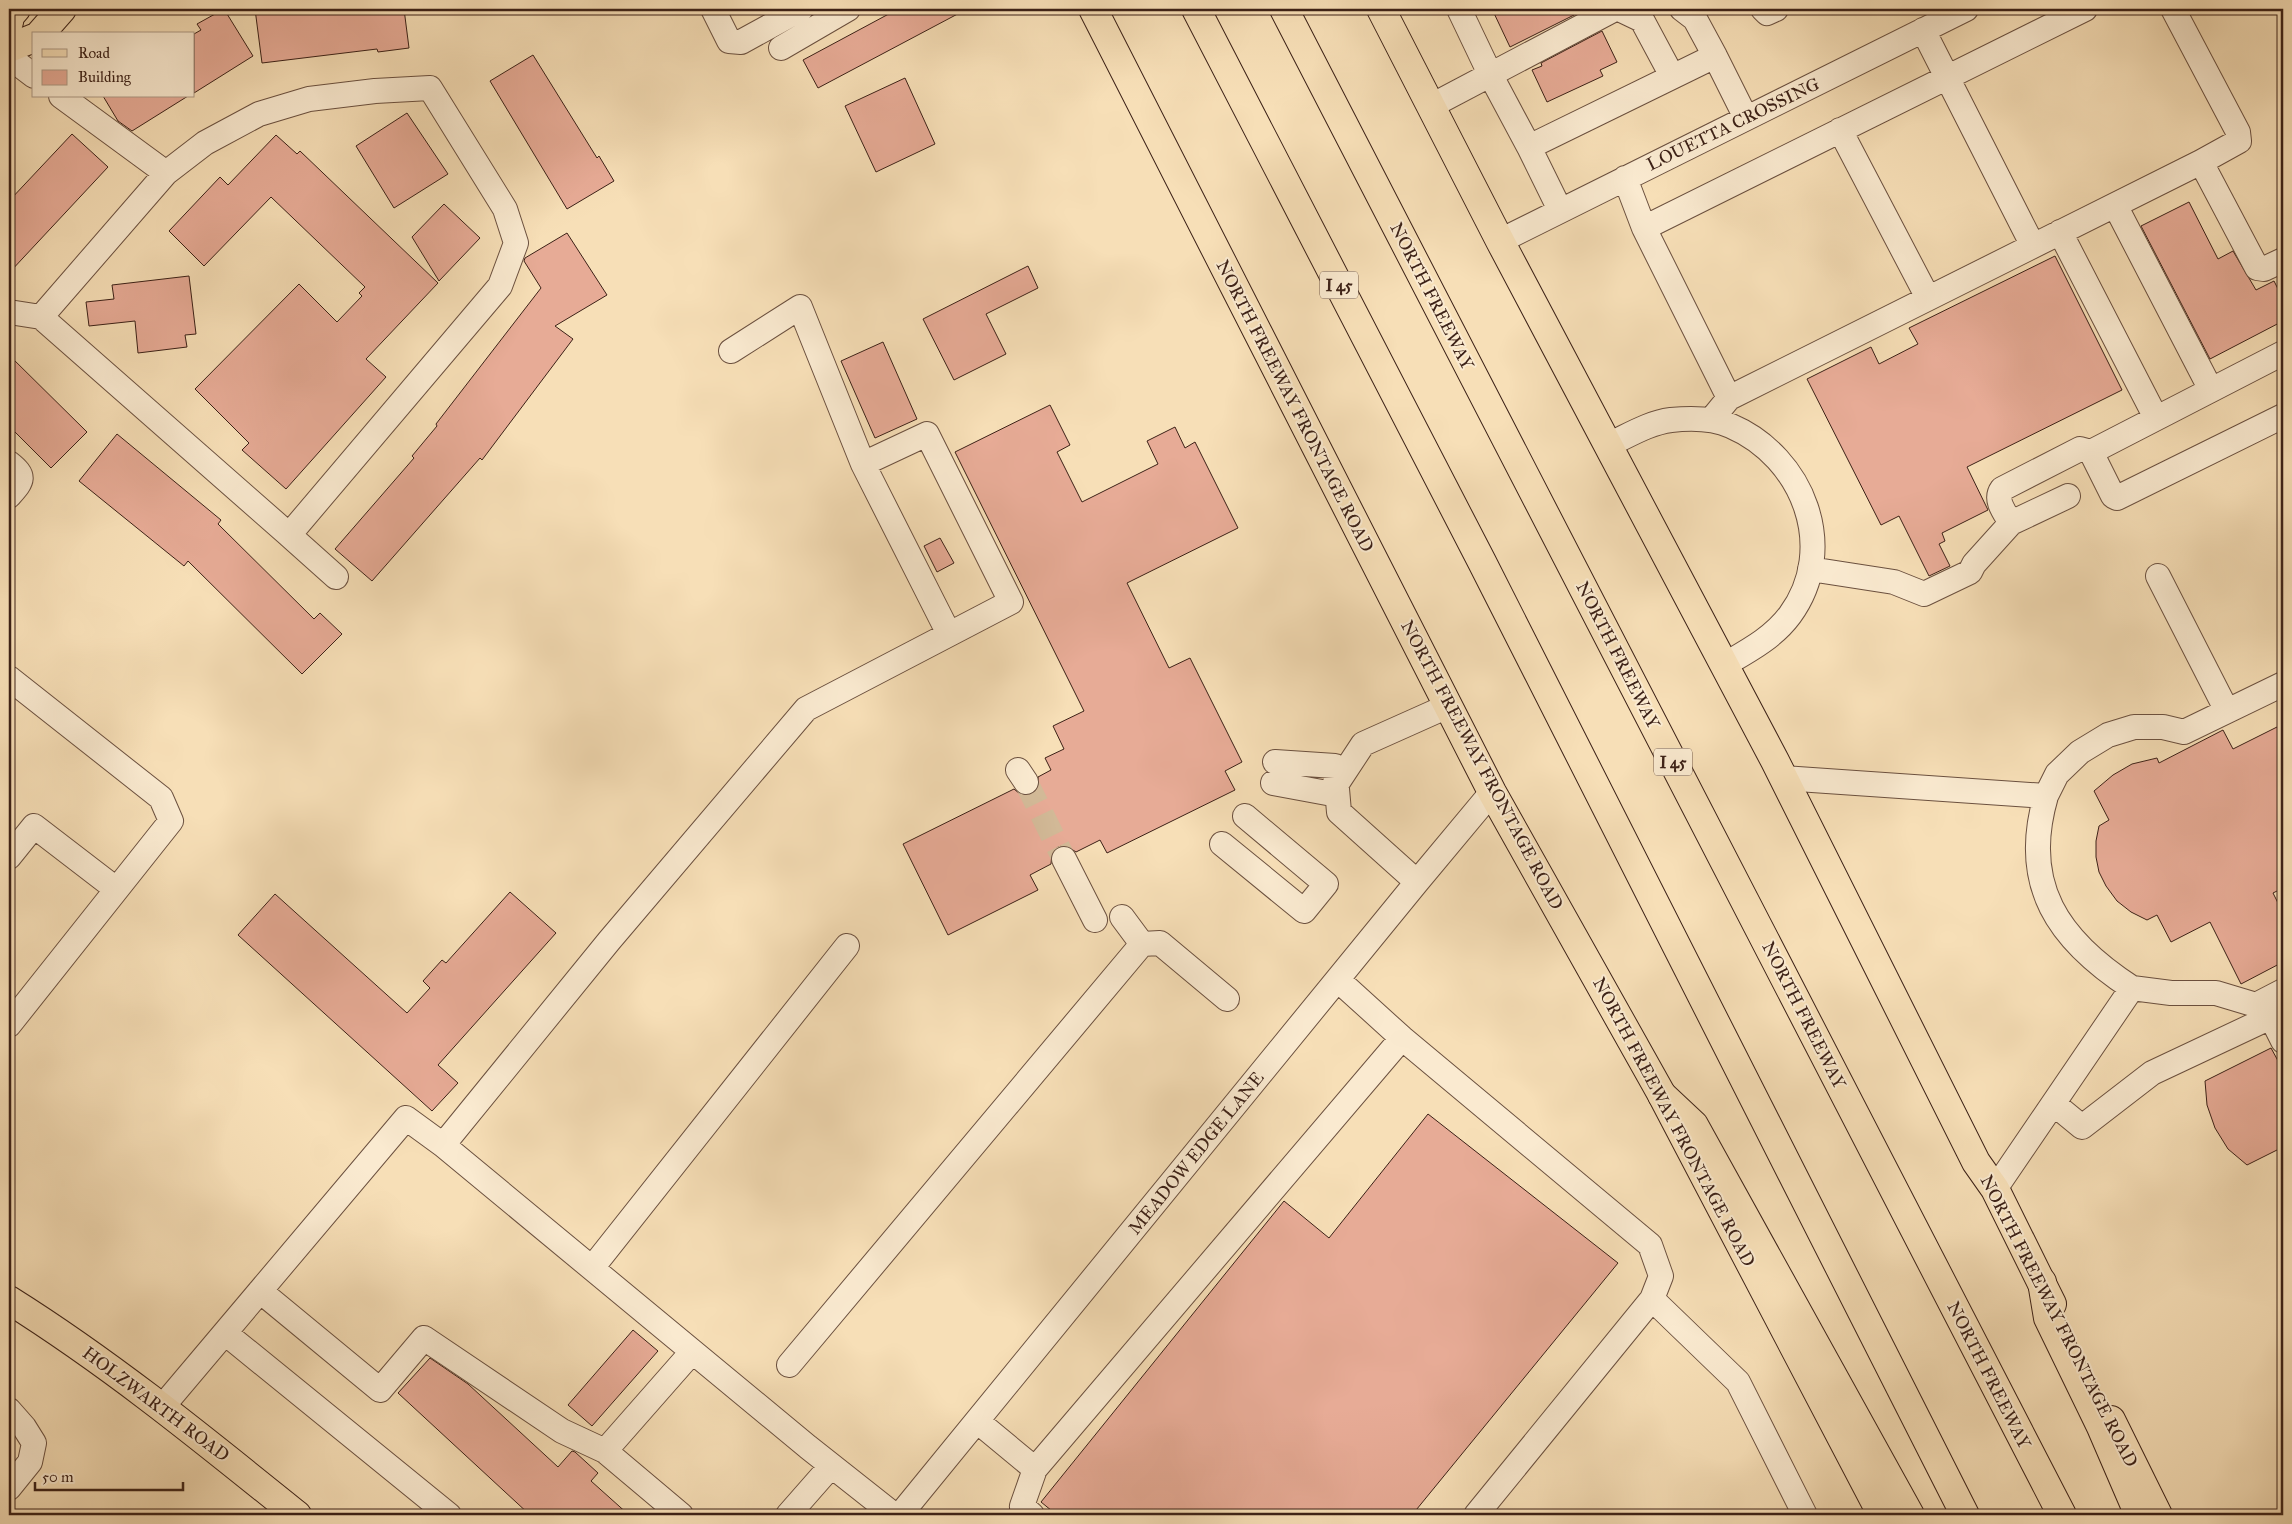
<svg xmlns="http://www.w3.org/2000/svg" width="2292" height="1524" viewBox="0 0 2292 1524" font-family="'IM FELL Great Primer',serif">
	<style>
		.building { fill: #e7ab96; stroke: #3c2117 }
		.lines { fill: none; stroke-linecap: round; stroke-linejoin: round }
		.minor-tunnel { stroke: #d2b997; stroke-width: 24; stroke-dasharray: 24 12; stroke-linecap: butt }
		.minor-casing { stroke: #6b503f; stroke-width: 26 }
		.major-casing { stroke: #3c2117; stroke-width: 30 }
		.highway-casing { stroke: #3c2117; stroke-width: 30 }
		.minor { stroke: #faead0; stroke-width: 24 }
		.major { stroke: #f7dfb7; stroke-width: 28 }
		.highway { stroke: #f7dfb7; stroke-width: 28 }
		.labels { text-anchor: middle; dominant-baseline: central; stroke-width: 4; stroke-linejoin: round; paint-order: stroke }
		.shield { fill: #faead0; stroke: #755d4e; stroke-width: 1 }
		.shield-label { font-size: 16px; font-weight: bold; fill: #3c2117 }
		.street-label { font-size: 18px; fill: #3c2117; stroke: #faead0 }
	</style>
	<rect width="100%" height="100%" fill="#f7dfb7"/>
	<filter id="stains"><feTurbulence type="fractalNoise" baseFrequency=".004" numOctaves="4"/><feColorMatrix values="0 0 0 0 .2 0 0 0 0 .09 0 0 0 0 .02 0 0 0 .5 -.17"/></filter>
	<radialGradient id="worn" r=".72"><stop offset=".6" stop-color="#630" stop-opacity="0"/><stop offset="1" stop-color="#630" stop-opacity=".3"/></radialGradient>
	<path class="building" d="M224,9L253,56L194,93V34L201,30L197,24Z
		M255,9H404L409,48L378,52L377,49L262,63Z
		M898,9H967L818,88L803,60Z
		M1492,9H1586L1510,47Z
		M1602,31L1617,62L1600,70L1603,76L1547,102L1532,70L1542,66L1541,63Z
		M533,55L597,158L599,156L614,181L567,209L490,81Z
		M905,78L935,144L876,172L845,106Z
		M103,96H188L132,131L118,121Z
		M407,113L448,174L394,208L356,146Z
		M72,134L108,167L9,273V201Z
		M276,135L297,154L300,151L438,283L366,359L386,377L286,489L242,450L249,443L195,389L299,284L337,322L362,296L359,293L365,287L271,197L204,266L169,231L220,177L228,185Z
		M2189,202L2218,259L2233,251L2256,290L2274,281L2283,299V321L2210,359L2141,226Z
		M444,204L480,238L439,281L412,237Z
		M567,233L607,295L555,326L573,339L482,460L480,458L372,581L335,549L414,458L412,456L437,426L436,424L541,288L524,261L525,258Z
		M2055,256L2122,390L1967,467L1988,510L1942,533L1945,541L1939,544L1950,566L1929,576L1899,516L1881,525L1807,379L1871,347L1879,364L1918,344L1909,328Z
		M1028,266L1038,288L986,314L1006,354L954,380L923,319Z
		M189,276L196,334L185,335L187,347L138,353L135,321L89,326L86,302L114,299L112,285Z
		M883,342L917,419L875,438L841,361Z
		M9,355L87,432L51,468L9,426Z
		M1050,405L1070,445L1057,452L1082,502L1158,464L1147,441L1175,427L1185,448L1195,442L1238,528L1127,583L1169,668L1190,658L1242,762L1225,771L1235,790L1107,853L1100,840L1076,852L1065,845L1058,847L1052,852L1051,864L1030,875L1038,890L948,935L903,844L1014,789L1020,794L1027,796L1034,793L1038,788V777L1051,770L1045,758L1064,749L1053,726L1084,711L955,452Z
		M117,434L221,520L218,524L314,619L320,613L342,634L302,674L188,561L184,566L79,481Z
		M940,538L954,563L937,572L924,546Z
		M2283,724V888L2273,893L2283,913V962L2241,984L2210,922L2171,942L2157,915L2147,920L2131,912L2117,901L2106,886L2099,872L2096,857V841L2099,826L2109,820L2094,791L2113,775L2132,764L2157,758L2159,763L2223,730L2233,749Z
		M510,892L556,933L438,1065L458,1083L432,1111L238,935L275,894L407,1013L430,988L423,981L442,960L446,963Z
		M2271,1048L2283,1070V1147L2247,1165L2228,1149L2215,1128L2207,1105L2205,1081Z
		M1428,1114L1618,1263L1412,1515H1057L1041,1502L1284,1201L1329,1238Z
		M633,1330L658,1351L592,1426L568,1405Z
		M430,1358L468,1384L558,1467L572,1451L575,1452L598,1473L591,1481L629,1515H530L398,1393Z"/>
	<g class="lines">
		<path class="minor-tunnel" d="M1026,782L1064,859"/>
		<g class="minor-casing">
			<path id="minor" d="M713,9L729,41L741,42L801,9
				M1459,9L1490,74L1529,147L1715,56L1695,19L1682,9
				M1619,9L1642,20L1672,76
				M1763,9L1767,13L1776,9
				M2173,9L2238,132L2239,141L2201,162
				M1923,30L2033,246
				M781,48L848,9
				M1715,56L1746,118
				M9,57L34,76
				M61,96L166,173
				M1431,106L1615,9
				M1840,130L1928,298
				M1529,147L1560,210
				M1625,178L1644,228L1729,398
				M2115,205L2211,390
				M1644,228L2085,9
				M2060,232L2156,418
				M1500,241L1966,9
				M9,312L41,317L289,535L500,286L516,243L505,209L430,88L375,91L309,99L259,114L205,143L166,173L41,317
				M731,351L800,307L863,464
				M1711,420L1729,398L2201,162L2257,268L2264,269L2283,260
				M1608,445C1628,436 1648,423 1671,420C1690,418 1713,418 1731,426C1803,457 1839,548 1790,615C1773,638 1748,651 1724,665
				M2091,452L2113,496L2117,498L2283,416
				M9,463C27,477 22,481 9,496
				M2011,523L2068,496
				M289,535L336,577
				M1810,569L1894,582L1924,594L1970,572L1974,564L2011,523C2005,513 1994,500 2002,489L2080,449L2091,452L2283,353
				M2158,576L2227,711
				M9,678L161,798L171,821L9,1025
				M1275,762L1335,766L1339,812L1417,882
				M1018,770L1026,782
				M1783,778L2046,796L2057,774L2080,752L2108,735L2134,727H2163L2184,732L2283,684
				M1273,783L1327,793L1338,782L1363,744L1448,706
				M2046,796C2020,885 2058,940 2132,988
				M1222,844L1304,911L1326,884L1245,816
				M9,857L34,826L116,889
				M1064,859L1095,920
				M1122,917L1142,944
				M1338,980L1402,1038L1650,1245L1661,1276L1652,1299L1476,1515
				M2256,1005L2283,991
				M2054,1104L2082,1127L2152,1073L2271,1017
				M1995,1189L2132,988L2171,993H2216L2256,1005L2271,1017L2283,1041
				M592,1268L847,946
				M260,1291L380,1390L424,1338L562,1431L605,1451L692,1352
				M1652,1299L1738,1382L1805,1515
				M225,1333L449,1515
				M789,1365L1142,944L1160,943L1227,999
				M163,1406L406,1118L443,1145
				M9,1410L24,1427L34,1443L30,1462L9,1488
				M977,1421L1035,1469L1402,1038
				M605,1451L681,1515
				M788,1515L831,1466
				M894,1515L808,1447L443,1145L609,941L806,709L1011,602L927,434L863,464L949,634
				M900,1515L1417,882L1492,792
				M1032,1515L1022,1506L1035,1469"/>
		</g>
		<g class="major-casing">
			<path id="major" d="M1093,9L1492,792L1662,1095L1882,1515
				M1381,9L1500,241L1775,761L1976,1162L1995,1189L2052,1304
				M9,22L10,16L16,9
				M40,34L62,9
				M9,48L34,38
				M9,1300C111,1364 204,1440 297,1515
				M2111,1420L2158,1515"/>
		</g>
		<g class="highway-casing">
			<path id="highway" d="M1196,9L1482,562L1965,1515
				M1284,9L2062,1515
				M1662,1095L1694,1125L1910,1515
				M2042,1282L2048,1318L2101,1427L2139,1515"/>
		</g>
		<use href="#minor" class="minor"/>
		<use href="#major" class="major"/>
		<use href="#highway" class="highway"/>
	</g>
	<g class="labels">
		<g class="shield">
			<rect x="1320" y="271.5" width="38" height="27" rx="4"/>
			<rect x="1654" y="748.5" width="38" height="27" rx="4"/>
		</g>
		<g class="shield-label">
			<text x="1339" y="285">I 45</text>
			<text x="1673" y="762">I 45</text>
		</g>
		<g class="street-label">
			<text transform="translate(1733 124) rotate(-26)">LOUETTA CROSSING</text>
			<text transform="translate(1432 296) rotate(63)">NORTH FREEWAY</text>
			<text transform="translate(1295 406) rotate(63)">NORTH FREEWAY FRONTAGE ROAD</text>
			<text transform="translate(1618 655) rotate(63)">NORTH FREEWAY</text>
			<text transform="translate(1482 765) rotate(62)">NORTH FREEWAY FRONTAGE ROAD</text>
			<text transform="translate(1804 1015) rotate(63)">NORTH FREEWAY</text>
			<text transform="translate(1674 1122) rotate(62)">NORTH FREEWAY FRONTAGE ROAD</text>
			<text transform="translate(1196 1153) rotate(-51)">MEADOW EDGE LANE</text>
			<text transform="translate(2059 1321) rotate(63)">NORTH FREEWAY FRONTAGE ROAD</text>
			<text transform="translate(1989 1375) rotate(63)">NORTH FREEWAY</text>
			<text transform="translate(156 1404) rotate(37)">HOLZWARTH ROAD</text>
		</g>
	</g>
	<rect width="2292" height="1524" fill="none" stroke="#f7dfb7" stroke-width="30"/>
	<rect x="10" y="10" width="2272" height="1504" fill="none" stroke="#3c2117" stroke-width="2.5"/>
	<rect x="15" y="15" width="2262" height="1494" fill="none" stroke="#3c2117"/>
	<rect x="32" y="32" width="162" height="65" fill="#faead0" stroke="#ae9a86"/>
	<rect x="42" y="49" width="25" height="8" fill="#f7dfb7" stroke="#ae9a86"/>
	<text x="78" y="58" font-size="15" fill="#3c2117">Road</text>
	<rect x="42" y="70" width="25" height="15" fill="#e7ab96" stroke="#ae9a86"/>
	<text x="78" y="82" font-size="15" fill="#3c2117">Building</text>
	<path d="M35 1482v8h148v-8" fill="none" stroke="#3c2117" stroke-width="2.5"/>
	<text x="42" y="1482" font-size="15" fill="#3c2117" stroke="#faead0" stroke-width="4" paint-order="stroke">50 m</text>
	<rect width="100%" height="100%" filter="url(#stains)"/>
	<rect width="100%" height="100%" fill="url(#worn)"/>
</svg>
